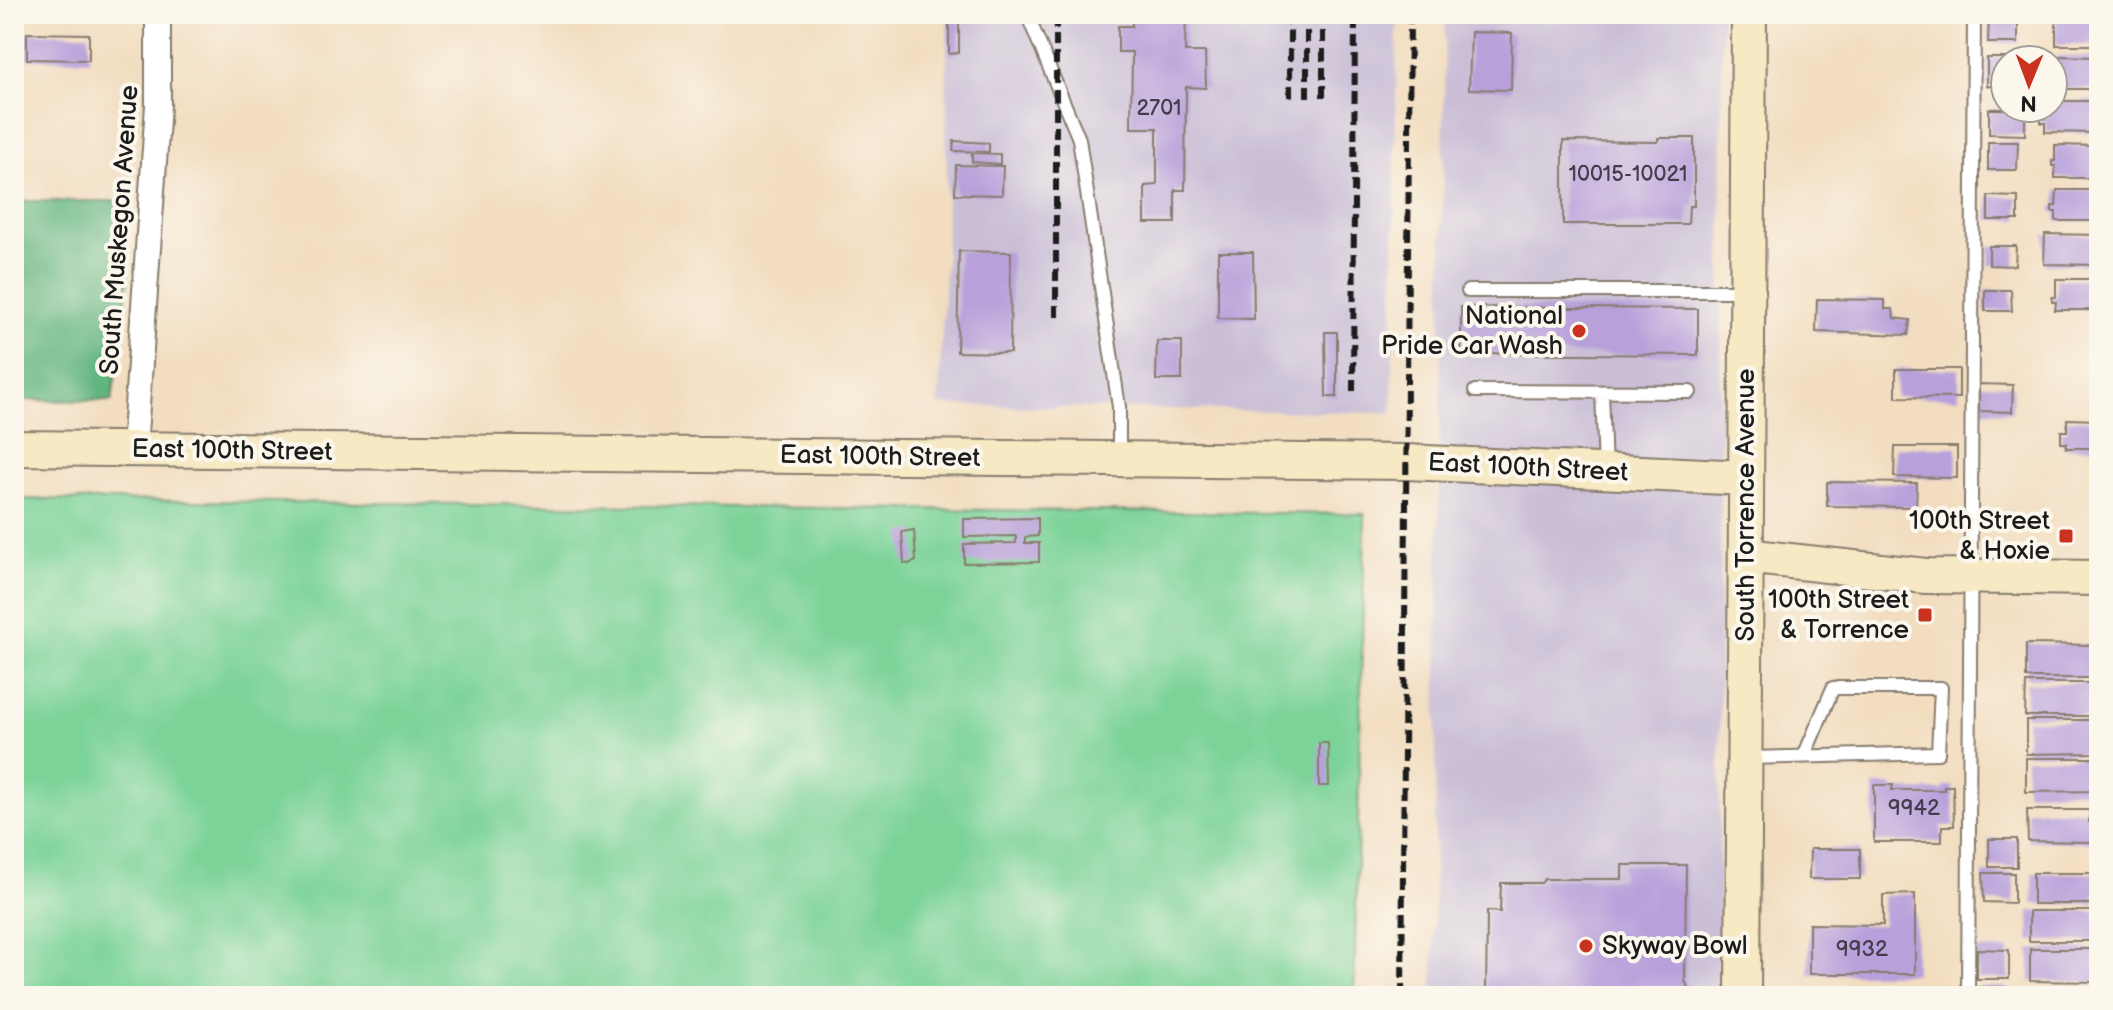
<svg xmlns="http://www.w3.org/2000/svg" width="2113" height="1010" viewBox="0 0 2113 1010" font-family="'Balsamiq Sans',sans-serif">
	<style>
		.industrial { fill: #cabfd7 }
		.green { fill: #7bd398; stroke: #4c785a; stroke-width: 2 }
		.forest { fill: #64b580; stroke: #40684e; stroke-width: 2 }
		.building { fill: #b8a0da }
		.lines { fill: none; stroke-linecap: round; stroke-linejoin: round }
		.service-casing { stroke: #877c6e; stroke-width: 16 }
		.minor-casing { stroke: #877c6e; stroke-width: 28 }
		.secondary-casing { stroke: #877c6e; stroke-width: 38 }
		.service { stroke: #fff; stroke-width: 12 }
		.minor { stroke: #fff; stroke-width: 24 }
		.secondary { stroke: #f7e9c3; stroke-width: 34 }
		.rail { stroke: #1c1c1c; stroke-width: 6; stroke-dasharray: 12 6; stroke-linecap: butt }
		.poi-dot { fill: #c8321e; stroke: #fbf7ec; stroke-width: 3 }
		.labels { text-anchor: middle; dominant-baseline: central; stroke-width: 8; stroke-linejoin: round; paint-order: stroke }
		.number-label { font-size: 22px; fill: #433d4c }
		.street-label { font-size: 26px; fill: #1c1c1c; stroke: #fbf7ec }
		.poi-label { font-size: 26px; fill: #1c1c1c; stroke: #fbf7ec; text-anchor: end }
	</style>
	<rect width="100%" height="100%" fill="#fbf7ec"/>
	<filter id="ink" filterUnits="userSpaceOnUse"><feTurbulence type="fractalNoise" baseFrequency=".0125" numOctaves="2"/><feDisplacementMap in="SourceGraphic" scale="16" xChannelSelector="R" yChannelSelector="G"/><feConvolveMatrix kernelMatrix="1 2 1 2 8 2 1 2 1" color-interpolation-filters="sRGB"/></filter>
	<filter id="wash" filterUnits="userSpaceOnUse"><feTurbulence type="fractalNoise" baseFrequency=".006" numOctaves="4" result="noise"/><feDisplacementMap in="SourceGraphic" scale="32" xChannelSelector="R" yChannelSelector="G"/><feGaussianBlur stdDeviation="1.8" result="paint"/><feColorMatrix in="noise" values="0 0 0 0 0 0 0 0 0 0 0 0 0 0 0 0 0 1.4 0 .05"/><feComposite in="paint" operator="in"/></filter>
	<g filter="url(#wash)">
		<rect width="100%" height="100%" fill="#f2ddc0"/>
		<path class="industrial" d="M947,14H1397L1392,413L938,405L946,257Z
			M1445,14H1722L1719,996H1433Z"/>
		<path class="green" d="M14,499L1365,514L1354,996H14Z"/>
		<path class="forest" d="M14,201H126L128,281L112,401L14,400Z"/>
		<g id="blocks">
			<path class="building" d="M949,14H959V53L949,54Z
				M1132,14H1186L1185,52H1205L1206,88L1186,87L1185,190H1175V223H1145V186L1157,185V128H1131L1132,52H1118V26H1132Z
				M1989,14H2018V43H1988Z
				M2056,14H2099V45H2056Z
				M1471,32L1512,33L1511,90L1469,89Z
				M27,33L89,34V60L27,59Z
				M2057,56L2099,57V89H2057L2056,79H2053V74H2056Z
				M1987,58H2005V87L1987,86Z
				M2053,101H2099V133L2045,132V123H2041V118H2045V108H2053Z
				M1989,109H2025V135L1989,134Z
				M1658,138H1694V206H1689L1688,224H1563V141L1658,142Z
				M954,141L989,143V152L953,151Z
				M1988,142H2018L2017,170H1988Z
				M2055,145L2099,146V178H2055V166H2052V161H2055Z
				M972,153L1000,154V164L972,162Z
				M956,165L1003,166L1002,195L955,194Z
				M2057,190H2099V221H2056V212H2052V206H2056Z
				M1988,196L2018,197V220H1988Z
				M2045,234L2099,235V265L2044,264Z
				M1989,246H2016L2015,266L1989,265Z
				M959,251L1011,252L1010,353L957,352Z
				M1218,252H1253L1254,319L1218,318Z
				M2056,279H2099V310H2055L2056,302H2052V297H2056Z
				M1985,290H2011L2012,311H1985Z
				M1817,299L1885,300V309H1893L1894,318L1910,320L1908,335L1816,332Z
				M1461,307L1698,309V355L1461,353Z
				M1325,332H1337V397H1326Z
				M1157,341H1182V380H1156Z
				M1896,369H1959V398L1896,397Z
				M1979,384L2013,385L2012,412L1979,411Z
				M2067,419L2099,420V448H2066L2067,443H2061V431H2067Z
				M1895,447H1957V478L1894,477Z
				M1827,482L1917,483L1916,507L1827,506Z
				M1038,518V536L1025,537V543H1039V562L964,563V544L1016,543V536L964,537V519Z
				M914,530L916,561L909,564L904,563L902,532Z
				M2026,644L2099,645V678H2026Z
				M2026,683H2099V716H2025Z
				M2026,720H2099V753L2026,754Z
				M1319,743H1328L1329,786H1319Z
				M2026,758H2099V791L2026,792Z
				M1874,785H1893L1892,790H1944V786H1953L1954,826H1942V842H1874Z
				M2027,810H2090L2089,822L2096,821L2099,825V839L2089,842L2028,841Z
				M1989,839H2017V867H1989Z
				M1810,849H1860V879H1809Z
				M1622,865H1686L1685,981L1692,996H1486L1487,911L1500,912L1501,883H1541L1545,879H1622Z
				M1983,873H2014V903L1984,902Z
				M2033,873H2097L2099,889L2095,894V904H2033Z
				M1915,894V974H1809V924L1883,925V895Z
				M2029,911H2096V941H2029Z
				M1977,949L2009,950V979H1977Z
				M2030,949H2098V982L2030,981Z
				M1979,987H2006V996H1979Z
				M2046,988H2096V996H2045Z"/>
		</g>
	</g>
	<g filter="url(#ink)">
		<use href="#blocks" fill-opacity="0" stroke="#877c6e" stroke-width="2"/>
		<g class="lines">
			<g class="service-casing">
				<path id="service" d="M1027,14L1079,139L1119,407V457
					M1468,291H1744
					M1475,391L1690,392
					M1602,392L1605,469
					M1747,758L1938,753L1941,688H1833L1804,756
					M1968,996L1974,14"/>
			</g>
			<g class="minor-casing">
				<path id="minor" d="M134,449L158,105V14"/>
			</g>
			<g class="secondary-casing">
				<path id="secondary" d="M14,448L1407,462L1746,478
					M1746,556L1926,576L2099,578
					M1743,996L1749,14"/>
			</g>
			<use href="#service" class="service"/>
			<use href="#minor" class="minor"/>
			<use href="#secondary" class="secondary"/>
			<path class="rail" d="M1290,97V14
				M1307,97V14
				M1323,97V14
				M1056,317V14
				M1353,391L1355,14
				M1402,996L1410,14"/>
		</g>
	</g>
	<g class="poi-dot">
		<circle cx="1579" cy="331" r="8"/>
		<rect x="2058" y="528" width="16" height="16" rx="4"/>
		<rect x="1917" y="607" width="16" height="16" rx="4"/>
		<circle cx="1586" cy="946" r="8"/>
	</g>
	<g class="labels">
		<g class="number-label">
			<text x="1159" y="108">2701</text>
			<text x="1628" y="174">10015-10021</text>
			<text x="1914" y="808">9942</text>
			<text x="1862" y="949">9932</text>
		</g>
		<g class="street-label">
			<text transform="translate(120 230) rotate(-86)">South Muskegon Avenue</text>
			<text transform="translate(232 451) rotate(1)">East 100th Street</text>
			<text transform="translate(880 457) rotate(1)">East 100th Street</text>
			<text transform="translate(1528 468) rotate(3)">East 100th Street</text>
			<text transform="translate(1746 505) rotate(-90)">South Torrence Avenue</text>
		</g>
		<g class="poi-label">
			<text x="1563" y="316">National<tspan x="1563" dy="30">Pride Car Wash</tspan></text>
			<text x="2050" y="521">100th Street<tspan x="2050" dy="30">&amp; Hoxie</tspan></text>
			<text x="1909" y="600">100th Street<tspan x="1909" dy="30">&amp; Torrence</tspan></text>
			<text x="1602" y="946" text-anchor="start">Skyway Bowl</text>
		</g>
	</g>
	<rect width="2113" height="1010" fill="none" stroke="#fbf7ec" stroke-width="48"/>
	<g transform="translate(2029 84) rotate(181)"><circle r="38" fill="#fbf7ec" stroke="#a29f99" stroke-width="2"/>
	<path d="M0-6L14 30L0 20L-14 30Z" fill="#c8321e"/>
	<text y="-12" font-size="22" font-weight="bold" text-anchor="middle" fill="#1c1c1c">N</text>
	</g>
</svg>
